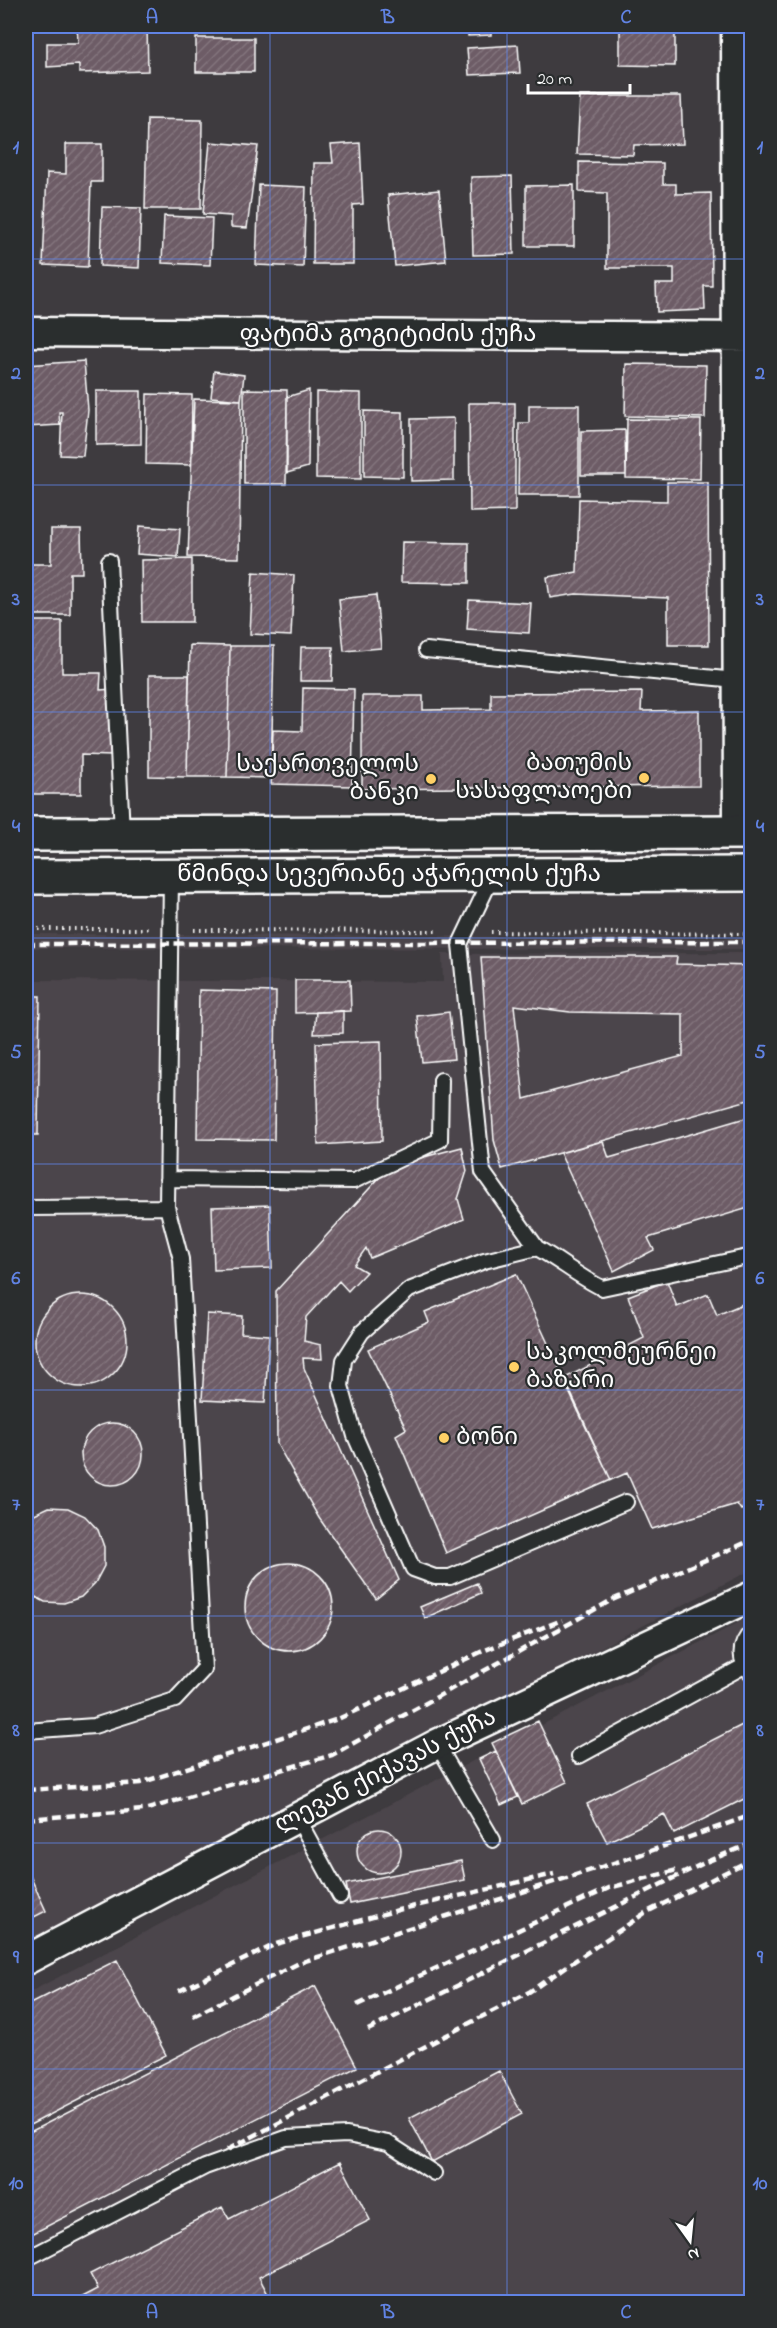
<svg xmlns="http://www.w3.org/2000/svg" width="777" height="2328" viewBox="0 0 777 2328" font-family="'Indie Flower','Noto Sans Georgian',sans-serif">
	<style>
		.built { fill: #4c454b }
		.building { fill: url(#building-hatch); stroke: #fff; stroke-width: 1.5; fill-rule: evenodd }
		.lines { fill: none; stroke-linecap: round; stroke-linejoin: round }
		.lane-casing { stroke: #fff; stroke-width: 18 }
		.street-casing { stroke: #fff; stroke-width: 33 }
		.secondary-casing { stroke: #fff; stroke-width: 38 }
		.path { stroke: #fff; stroke-width: 4; stroke-dasharray: 1.5 4.5; stroke-linecap: butt }
		.lane { stroke: #2a2d2e; stroke-width: 14 }
		.street { stroke: #2a2d2e; stroke-width: 28 }
		.secondary { stroke: #2a2d2e; stroke-width: 33 }
		.rail { stroke: #fff; stroke-width: 4.5; stroke-dasharray: 9 4.5; stroke-linecap: butt }
		.grid { fill: none; stroke: #6183e4; stroke-width: 1.5; stroke-opacity: 0.55 }
		.poi-dot { fill: #ffd166; stroke: #2a2d2e; stroke-width: 2 }
		.labels { text-anchor: middle; dominant-baseline: central; stroke-width: 4.5; stroke-linejoin: round; paint-order: stroke }
		.street-label { font-size: 24px; fill: #fff; stroke: #2a2d2e }
		.poi-label { font-size: 24px; fill: #fff; stroke: #2a2d2e; text-anchor: end }
		.neatline { fill: none; stroke: #6183e4; stroke-width: 2 }
		.grid-label { font-size: 20px; text-anchor: middle; font-weight: bold; fill: #6183e4 }
	</style>
	<defs>
		<pattern id="building-hatch" width="6" height="6" patternUnits="userSpaceOnUse" patternTransform="scale(1.5)"><rect width="6" height="6" fill="#6d5c66"/><path d="M-1 1l2-2M0 6l6-6M5 7l2-2" fill="none" stroke="#83747d"/></pattern>
	</defs>
	<rect width="100%" height="100%" fill="#3e3b3f"/>
	<filter id="ink" filterUnits="userSpaceOnUse"><feTurbulence type="fractalNoise" baseFrequency=".0167" numOctaves="2"/><feDisplacementMap in="SourceGraphic" scale="12" xChannelSelector="R" yChannelSelector="G"/><feConvolveMatrix kernelMatrix="1 2 1 2 8 2 1 2 1" color-interpolation-filters="sRGB"/></filter>
	<g filter="url(#ink)">
		<path class="built" d="M26,934L751,938L752,949L26,948Z
			M751,953V1570L26,1944V980L443,982L442,954Z
			M751,1616V2302H26V1994Z"/>
		<path class="building" d="M77,26H147L148,71L79,73V65L47,67V43H78Z
			M468,26H491V35L468,36Z
			M620,26H675V66L620,65Z
			M196,38H254V72H196Z
			M518,45L520,73L469,75L467,48Z
			M580,96H681L683,144L634,145L633,155L577,154Z
			M147,119L202,120L201,209H145Z
			M210,142L258,146L247,228L231,227V216L203,214Z
			M360,143L363,204L353,205V264H313L314,163H333L331,145Z
			M66,144H102V182H91L88,267L43,265L47,173L66,174Z
			M579,162L663,163V184H676V194L711,193L712,286H704L705,310L657,312L656,284H674V268H607V193L579,192Z
			M512,176L514,254L473,255L471,177Z
			M259,185L306,187L303,267L256,265Z
			M574,185V246H526V186Z
			M439,190L446,261L395,266L388,195Z
			M26,199H33L31,259H26Z
			M102,207L141,208L139,268L100,266Z
			M164,216L212,218L210,265L162,263Z
			M84,361L88,410L83,456L60,455L62,412H59L60,425L26,427V365Z
			M626,364L706,365L705,418L625,416Z
			M214,371L244,375L241,400L211,397Z
			M244,389L287,390L286,484H244Z
			M309,390L308,467L287,473V397Z
			M96,391H141V444L96,445Z
			M316,392L361,393V479L316,478Z
			M147,394L192,395L191,465L146,464Z
			M194,399L241,400L239,558L188,557Z
			M469,403H515V511L470,512Z
			M529,405H579V495H518L519,423H529Z
			M364,411L403,412V477L364,476Z
			M454,418V480L411,481V419Z
			M627,419L701,420L700,479L626,478Z
			M625,430L626,475H581V431Z
			M667,482H708L709,645H668V598L576,594L550,598L547,577L577,572L579,499L667,501Z
			M139,526L180,529L178,557L137,554Z
			M51,529H81L82,573H70V615H30V564H51Z
			M402,542L469,543V583L401,582Z
			M192,559V622H142L141,560Z
			M253,572L294,575L291,636L250,634Z
			M376,595L381,648L344,651L339,599Z
			M469,600L531,603L529,633L467,629Z
			M26,621H62V673H101L100,690L113,689L112,756L81,755V794H32V756H26Z
			M190,645L230,646L227,777H187Z
			M230,646H274L271,778L227,777Z
			M301,647H333L332,681H300Z
			M149,675H189L187,777L149,776Z
			M303,688L354,689L352,786L271,784L273,730L302,731Z
			M642,692L641,711L699,710V786L362,789V696H423V710L491,709V693Z
			M481,957H677L676,964L752,966V1099L502,1169L494,1140ZM514,1005L570,1012L683,1014V1056L524,1099Z
			M295,980H350L351,1011L295,1013Z
			M199,990L276,992L274,1140L197,1139Z
			M26,996H40L38,1135H26Z
			M343,1011V1033L314,1034L316,1012Z
			M449,1012L454,1059L422,1062L417,1016Z
			M381,1041L382,1141L318,1145L316,1043Z
			M752,1116V1207L648,1238L654,1250L614,1271L560,1153L603,1141L609,1158Z
			M462,1147L467,1171L458,1199L464,1219L370,1258L366,1248L354,1265L366,1272L348,1291L339,1281L306,1317L304,1341L321,1345L322,1359L303,1358L304,1368L399,1580L376,1599L319,1518L277,1444L276,1291L390,1166Z
			M270,1205L272,1268L214,1270L212,1207Z
			M516,1274L611,1480L446,1553L396,1435L406,1429L368,1349L429,1322L425,1312Z
			M667,1281L677,1307L708,1294L717,1315L752,1300V1505L741,1510L737,1504L652,1529L627,1473L611,1480L563,1379L644,1338L628,1296Z
			M35 1341a46 46 0 1 1 92 0a46 46 0 1 1-92 0Z
			M207,1314L242,1316L241,1333L269,1335L265,1403L202,1400Z
			M81 1454a31 31 0 1 1 62 0a31 31 0 1 1-62 0Z
			M49,1507L68,1508L85,1516L98,1530L104,1547V1566L95,1583L81,1597L64,1603L45,1602L26,1592V1518Z
			M245 1607a44 44 0 1 1 88 0a44 44 0 1 1-88 0Z
			M477,1583L481,1593L425,1618L420,1607Z
			M752,1720V1795L674,1834L664,1814L607,1842L587,1804Z
			M538,1721L567,1782L522,1804L492,1743Z
			M496,1751L518,1797L501,1805L479,1759Z
			M357 1851a22 22 0 1 1 44 0a22 22 0 1 1-44 0Z
			M461,1861L465,1880L350,1904L346,1884Z
			M26,1867L46,1911L26,1921Z
			M117,1960L166,2055L26,2127V2006Z
			M315,1986L357,2067L26,2237V2134Z
			M499,2071L522,2114L432,2162L409,2118Z
			M340,2162L370,2220L259,2277L271,2300L73,2302L98,2289L90,2274L222,2207L229,2219Z"/>
		<g class="lines">
			<g class="lane-casing">
				<path id="lane" d="M109,561L122,833
					M426,650L736,680
					M492,877L460,944L483,1172L537,1248
					M167,1179L354,1181L440,1140L441,1080
					M26,1208L167,1207
					M626,1502L450,1577H435L413,1569L355,1436L341,1386L344,1360L362,1332L409,1290L484,1261L537,1248C559,1260 579,1277 602,1288L752,1256
					M752,1631C738,1645 738,1661 752,1674
					M26,1731L94,1726L175,1700L204,1669L181,1259L167,1207L171,876
					M437,1744L493,1840
					M579,1756L744,1666
					M297,1817L340,1896
					M26,2259L205,2167L286,2138L347,2135L388,2143L434,2173"/>
			</g>
			<g class="street-casing">
				<path id="street" d="M736,26L738,832
					M26,332L752,337
					M26,1960L437,1744L752,1596"/>
			</g>
			<g class="secondary-casing">
				<path id="secondary" d="M26,834L752,832
					M26,877L752,874"/>
			</g>
			<path class="path" d="M26,929H148
				M194,930L439,931
				M491,932L752,934"/>
			<use href="#lane" class="lane"/>
			<use href="#street" class="street"/>
			<use href="#secondary" class="secondary"/>
			<path class="rail" d="M26,944L752,942
				M26,1790L140,1783L338,1719L483,1651L562,1620
				M26,1819L144,1810L332,1755L612,1600L752,1540
				M179,1991L276,1944L398,1910L554,1874
				M357,2005L609,1888L677,1870
				M193,2016L299,1963L642,1854L752,1815
				M368,2030L706,1862L752,1843
				M227,2150L529,1992L645,1913L752,1859"/>
		</g>
	</g>
	<path class="grid" d="M270,26V2302M507,26V2302M26,259H752M26,485H752M26,712H752M26,938H752M26,1164H752M26,1390H752M26,1616H752M26,1843H752M26,2069H752"/>
	<g class="poi-dot">
		<circle cx="644" cy="778" r="6"/>
		<circle cx="431" cy="779" r="6"/>
		<circle cx="514" cy="1367" r="6"/>
		<circle cx="444" cy="1438" r="6"/>
	</g>
	<g class="labels">
		<g class="street-label">
			<text x="388" y="335">ფატიმა გოგიტიძის ქუჩა</text>
			<text x="389" y="875">წმინდა სევერიანე აჭარელის ქუჩა</text>
			<text transform="translate(386 1772) rotate(-27)">ლევან ქიქავას ქუჩა</text>
		</g>
		<g class="poi-label">
			<text x="632" y="764">ბათუმის<tspan x="632" dy="28">სასაფლაოები</tspan></text>
			<text x="419" y="765">საქართველოს<tspan x="419" dy="28">ბანკი</tspan></text>
			<text x="526" y="1353" text-anchor="start">საკოლმეურნეი<tspan x="526" dy="28">ბაზარი</tspan></text>
			<text x="456" y="1438" text-anchor="start">ბონი</text>
		</g>
	</g>
	<rect width="777" height="2328" fill="none" stroke="#2a2d2e" stroke-width="66"/>
	<g transform="translate(690 2241) rotate(165)" stroke="#2a2d2e" stroke-width="4.5" paint-order="stroke">
	<path d="M0-4.5L10 22L0 15L-10 22Z" fill="#ffffff"/>
	<text y="-9" font-size="16" font-weight="bold" text-anchor="middle" fill="#ffffff">N</text>
	</g>
	<path d="M528 84v9h102v-9" fill="none" stroke="#ffffff" stroke-width="3"/>
	<text x="537" y="84" font-size="18" fill="#ffffff" stroke="#2a2d2e" stroke-width="4.5" paint-order="stroke">20 m</text>
	<rect x="33" y="33" width="711" height="2262" class="neatline"/>
	<g class="grid-label">
		<text x="152" y="23">A</text>
		<text x="388" y="23">B</text>
		<text x="626" y="23">C</text>
		<text x="16" y="153">1</text>
		<text x="760" y="153">1</text>
		<text x="16" y="379">2</text>
		<text x="760" y="379">2</text>
		<text x="16" y="605">3</text>
		<text x="760" y="605">3</text>
		<text x="16" y="832">4</text>
		<text x="760" y="832">4</text>
		<text x="16" y="1058">5</text>
		<text x="760" y="1058">5</text>
		<text x="16" y="1284">6</text>
		<text x="760" y="1284">6</text>
		<text x="16" y="1510">7</text>
		<text x="760" y="1510">7</text>
		<text x="16" y="1736">8</text>
		<text x="760" y="1736">8</text>
		<text x="16" y="1963">9</text>
		<text x="760" y="1963">9</text>
		<text x="16" y="2189">10</text>
		<text x="760" y="2189">10</text>
		<text x="152" y="2318">A</text>
		<text x="388" y="2318">B</text>
		<text x="626" y="2318">C</text>
	</g>
</svg>
